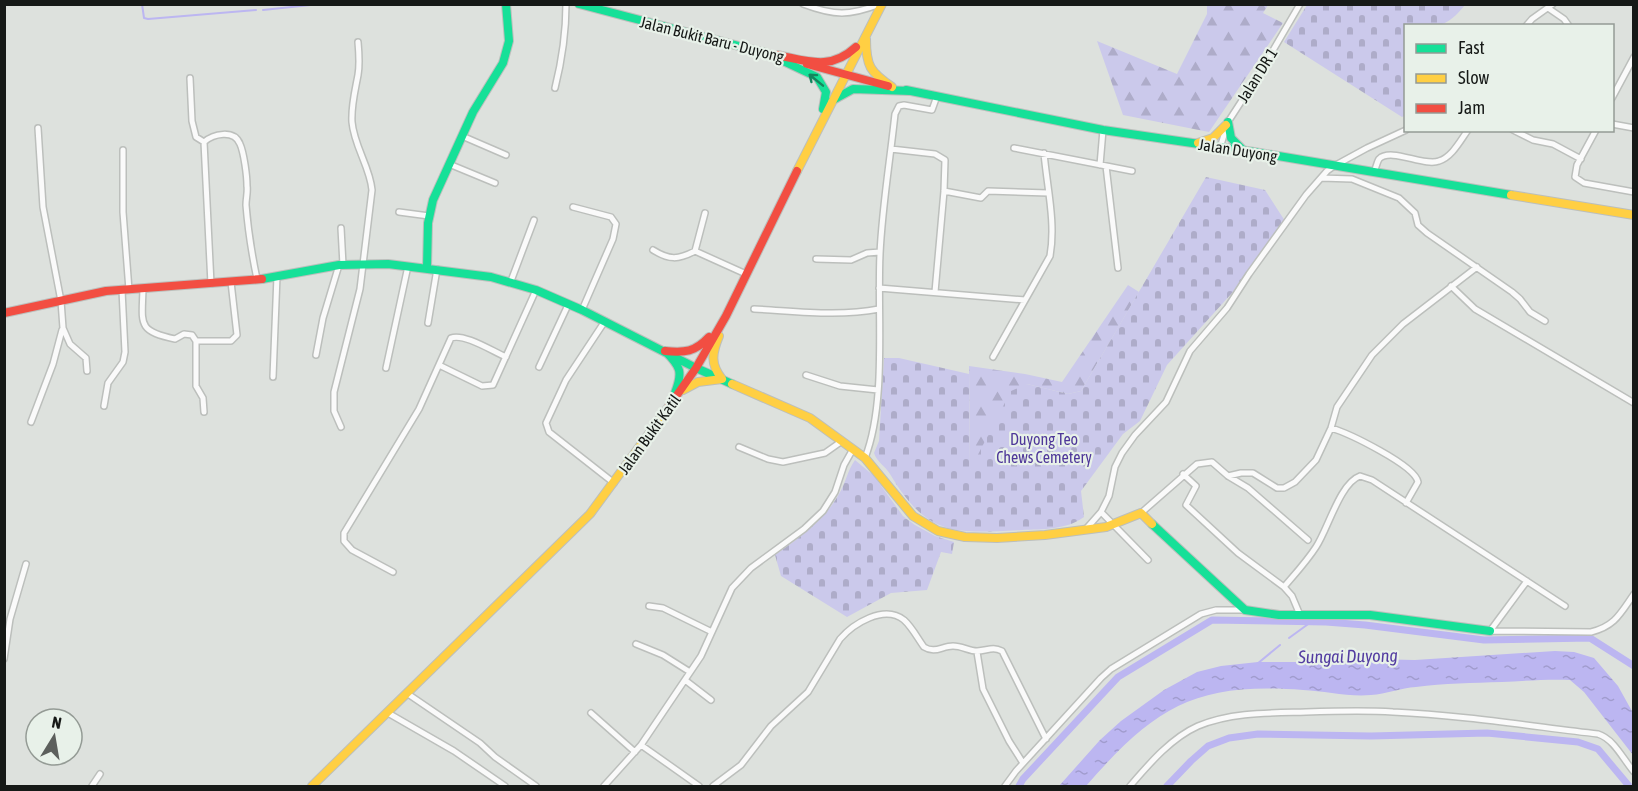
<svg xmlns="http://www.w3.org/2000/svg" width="1638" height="791" viewBox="0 0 1638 791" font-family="'Asap Condensed',sans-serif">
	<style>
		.forest { fill: url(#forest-firs) }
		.cemetery { fill: url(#cemetery-stones) }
		.water { fill: url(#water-ripples) }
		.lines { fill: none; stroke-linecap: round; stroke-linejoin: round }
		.stream { stroke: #bcb6f1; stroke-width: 2 }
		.canal { stroke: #bcb6f1; stroke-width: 7 }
		.street-casing { stroke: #bcbfbc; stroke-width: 8 }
		.fast-casing { stroke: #bcbfbc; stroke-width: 10 }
		.slow-casing { stroke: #bcbfbc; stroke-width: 10 }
		.jam-casing { stroke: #bcbfbc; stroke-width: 10 }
		.street { stroke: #fafafa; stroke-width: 5 }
		.fast { stroke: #16e098; stroke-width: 8 }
		.slow { stroke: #ffcf43; stroke-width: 8 }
		.jam { stroke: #f24e42; stroke-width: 8 }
		.oneway { stroke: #16865e }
		.labels { text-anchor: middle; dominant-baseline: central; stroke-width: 4.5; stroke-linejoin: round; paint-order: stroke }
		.street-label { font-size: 16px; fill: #161917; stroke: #e8f1e9 }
		.park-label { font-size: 16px; fill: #4e3799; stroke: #e8f1e9 }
		.water-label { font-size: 18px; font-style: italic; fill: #533da1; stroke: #e8f1e9 }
	</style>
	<defs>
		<pattern id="forest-firs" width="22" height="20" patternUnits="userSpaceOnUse" patternTransform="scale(1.5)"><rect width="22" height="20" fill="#cbc9eb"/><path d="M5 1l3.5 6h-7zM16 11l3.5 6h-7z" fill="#aeacc9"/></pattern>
		<pattern id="cemetery-stones" width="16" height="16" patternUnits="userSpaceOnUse" patternTransform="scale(1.5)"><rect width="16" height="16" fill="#cbc9eb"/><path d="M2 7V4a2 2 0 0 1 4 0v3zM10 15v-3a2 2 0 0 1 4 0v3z" fill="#aeacc9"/></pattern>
		<pattern id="water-ripples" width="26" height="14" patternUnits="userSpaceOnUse" patternTransform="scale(1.5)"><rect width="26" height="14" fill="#bcb6f1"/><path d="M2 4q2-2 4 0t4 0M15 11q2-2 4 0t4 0" fill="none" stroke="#a19cce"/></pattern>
	</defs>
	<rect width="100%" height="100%" fill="#dde1dd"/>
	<path class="forest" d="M1207,5H1268L1263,13L1283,23L1209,132L1123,115L1097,41L1177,74L1207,14Z
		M1128,285L1139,292L1081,391L1068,394L1027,384L970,471L969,366L1025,374L1062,382Z"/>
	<path class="cemetery" d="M1307,5V4L1465,5C1445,30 1436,26 1406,26V115L1402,117L1284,42Z
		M1206,177L1265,190L1285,221L1232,293L1167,365L1140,421L1123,434L1081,491L1084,517C1066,530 1043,529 1022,530C955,533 928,538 890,474C885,466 877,462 874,453L879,441L884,358H899L969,374L970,470L1011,391L1027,384L1068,394L1081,391Z
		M855,460L874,476L903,516L915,525L935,536L954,542L952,554L941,552L927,590L891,593L847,617L781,576L775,555C800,537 824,521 839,494C846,483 847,471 855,460Z"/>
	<path class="water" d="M1555,651L1574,652L1594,658L1618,686L1633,713V755L1584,692L1570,680C1548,679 1525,681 1502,682C1473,683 1444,683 1416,687C1401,688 1386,694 1371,695C1348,697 1325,691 1303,690C1195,682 1155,707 1086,786H1059L1100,740L1121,721L1164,690L1197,672L1221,666L1258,662H1328L1369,659L1415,660Z"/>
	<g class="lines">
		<path class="stream" d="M142,4L144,18L148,19L256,10
			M263,10L320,4
			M1289,638L1311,622
			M1257,664L1280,645"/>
		<path class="canal" d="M1019,786L1023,779L1118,677L1212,620L1326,622L1365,625L1484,640L1590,638L1634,666
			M1167,786L1191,761L1208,746L1229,738L1258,734L1371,736L1487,733L1578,742L1598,749L1629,786"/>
		<g class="street-casing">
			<path id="street" d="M803,4C835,16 849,16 880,4
				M1548,8L1564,19L1569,26
				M1526,26L1532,19L1553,4
				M190,78L192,121L196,137L204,142L211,284
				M555,88C562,60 566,33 566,4
				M1612,98L1634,57
				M1612,124L1634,128
				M38,128L43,207L61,301L63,328L70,344L86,358L87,371
				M1513,130L1533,140L1553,144L1581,159
				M1596,130L1577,165L1575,177L1584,183L1634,192
				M462,136L506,155
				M204,142C213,134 234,129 240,144C244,153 247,176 247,186C248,192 246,198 246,205C248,230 252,255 257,279
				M1014,148L1132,171
				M1220,148L1228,122L1261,71L1300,4
				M891,149L935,154L945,160L944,191L935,292
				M123,150V212L129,290
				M449,164L495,183
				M1100,165L1103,130
				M1106,166L1118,268
				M1374,172C1376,168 1377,162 1379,159C1391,147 1424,167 1439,161C1452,157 1460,141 1468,130
				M1321,178L1352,179L1399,198L1415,213L1418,225L1427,233L1512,292L1520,299L1530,312L1545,321
				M944,191L981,198L988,191L1048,193
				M573,207L611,217L616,224L613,239L582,310
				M399,212L429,216
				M705,213L695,251L746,274
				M341,228L343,265
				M653,250C669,260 678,260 695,251
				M816,259L851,260L867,253L880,252
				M511,281L534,220
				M1451,286L1475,309L1634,403
				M879,288L1025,300
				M143,289C142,324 137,331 175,339L184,334L192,335L196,341H231L237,335L231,282
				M754,309C795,311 838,317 879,309
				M605,321L566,380L546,423L549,432L614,483
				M428,323L437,269
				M196,341V386L203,398L204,412
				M316,355L323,318L339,265
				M993,357L1050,256C1056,223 1047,187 1044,153
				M439,365L482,386L493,385L536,290
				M539,367L568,305
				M386,368L408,266
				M806,375L840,386L878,390
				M273,377L277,276
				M104,406L108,383L123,362L125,352L122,290
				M31,422L53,364L62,330
				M341,427L334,411V392L360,289L372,190C370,167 354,146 352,122C351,106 355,91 358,75C360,64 359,53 358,42
				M1331,428C1348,433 1415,465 1418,482L1406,503
				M739,447L768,459L783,462L825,453L842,441
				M865,458C887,401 877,316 880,254C882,208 890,161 895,114L899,106L904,105L932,110L937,96
				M1183,474L1196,486L1186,505L1238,553L1284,587
				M1228,476L1241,473H1253L1277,488H1284L1295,482L1316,460L1331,428L1337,407L1372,355L1403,324L1477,267
				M1101,512L1148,560
				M1141,513L1197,464L1212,462L1228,476L1248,488L1308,540
				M1086,529L1101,512L1109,496L1115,467L1122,453L1135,435L1166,402L1190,351L1227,308L1249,274L1306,195L1327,171L1334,166L1367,148L1406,130
				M393,572L352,550L344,541V533L419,409L451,338C464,333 492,351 506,357
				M649,606L663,608L712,632
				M1300,615L1292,596L1284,587C1295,574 1307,561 1316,547C1328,529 1340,483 1360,476L1372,480L1565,606
				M1490,631L1591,632C1615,626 1620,614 1634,594
				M1490,631L1527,581
				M636,644L663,655L690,672
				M977,652L983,689L1009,741L1023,763
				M4,659L10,619L26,564
				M685,680L711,700
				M408,694L480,743L495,757L536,786
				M388,713L454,751L505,786
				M591,713L635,752
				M641,745L699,786
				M92,786L100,774
				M604,786L641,745L701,656L732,588L751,568L804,529L823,511L835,492L844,465L853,449
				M713,786L741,765L771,726L808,692L840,639C853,624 884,604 904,620C912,627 918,639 924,647C935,654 942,646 953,646C962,646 969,651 977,651C987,651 992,646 1002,651L1046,739
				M1005,786L1016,771L1101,678L1111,669L1201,614L1216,610H1244
				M1130,786C1149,764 1171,738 1198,726C1232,712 1270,713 1306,712C1335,711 1364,710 1393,712C1461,715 1530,726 1598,734C1614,739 1623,759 1634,772"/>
		</g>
		<g class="fast-casing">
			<path id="fast" d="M579,4L769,54
				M764,52L817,77L826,92L823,109
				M906,90L1103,130L1254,152L1511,195
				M833,100L853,89L911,91
				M1228,122L1231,138L1243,150
				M427,268L428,223L433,200L473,112L503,63L509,41L506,4
				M262,279L339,265L388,264L491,277L536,290L582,310L696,368L732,384
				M665,351C681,367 683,372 675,393
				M1152,524L1245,610L1279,615H1370L1490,631"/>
		</g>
		<g class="slow-casing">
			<path id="slow" d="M866,39C866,66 870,72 892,87
				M1198,143L1213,138L1226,125
				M797,171L882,4
				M1511,195L1634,215
				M719,336C712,353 710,364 722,379
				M732,384L810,418L865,458L913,516L938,531L965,537L997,538L1045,535L1106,527L1141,513L1152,524
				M683,390L698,382L722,379
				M312,786L590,514L665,412"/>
		</g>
		<g class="jam-casing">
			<path id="jam" d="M777,55C808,61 830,71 856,47
				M807,64L888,86
				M4,313L106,291L262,279
				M665,351C685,353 695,352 709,337
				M665,412L696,368L726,316L797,171"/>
		</g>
		<use href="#street" class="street"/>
		<use href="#fast" class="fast"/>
		<use href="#slow" class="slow"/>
		<use href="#jam" class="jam"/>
	</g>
	<defs><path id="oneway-shaft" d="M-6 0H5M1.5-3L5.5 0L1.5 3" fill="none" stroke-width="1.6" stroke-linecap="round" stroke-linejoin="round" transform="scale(1.5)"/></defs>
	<use class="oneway" href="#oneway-shaft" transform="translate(816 80) rotate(-141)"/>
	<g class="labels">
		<g class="street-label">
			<text transform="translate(712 39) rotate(14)">Jalan Bukit Baru - Duyong</text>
			<text transform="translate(1257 75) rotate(-58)">Jalan DR 1</text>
			<text transform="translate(1238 150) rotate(9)">Jalan Duyong</text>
			<text transform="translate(649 434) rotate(-54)">Jalan Bukit Katil</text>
		</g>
		<g class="park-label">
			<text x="1044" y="439">Duyong Teo<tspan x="1044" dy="18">Chews Cemetery</tspan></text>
		</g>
		<g class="water-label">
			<text transform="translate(1348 656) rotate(-1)">Sungai Duyong</text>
		</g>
	</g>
	<rect width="1638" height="791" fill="none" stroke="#161917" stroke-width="12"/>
	<rect x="1404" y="24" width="210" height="108" fill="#e8f1e9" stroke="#949b95" stroke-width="1.5"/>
	<rect x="1416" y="44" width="30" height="9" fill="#16e098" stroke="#949b95" stroke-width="1.5"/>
	<text x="1458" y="54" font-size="18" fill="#161917">Fast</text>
	<rect x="1416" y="74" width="30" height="9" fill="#ffcf43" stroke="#949b95" stroke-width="1.5"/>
	<text x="1458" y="84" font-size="18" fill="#161917">Slow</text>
	<rect x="1416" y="104" width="30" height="9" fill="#f24e42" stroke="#949b95" stroke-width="1.5"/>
	<text x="1458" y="114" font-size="18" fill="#161917">Jam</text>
	<g transform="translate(54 737) rotate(11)"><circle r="28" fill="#e8f1e9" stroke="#949b95" stroke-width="1.5"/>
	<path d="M0-4.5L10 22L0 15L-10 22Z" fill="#5c5f5c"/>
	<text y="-9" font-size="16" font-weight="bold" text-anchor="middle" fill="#161917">N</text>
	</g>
</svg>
